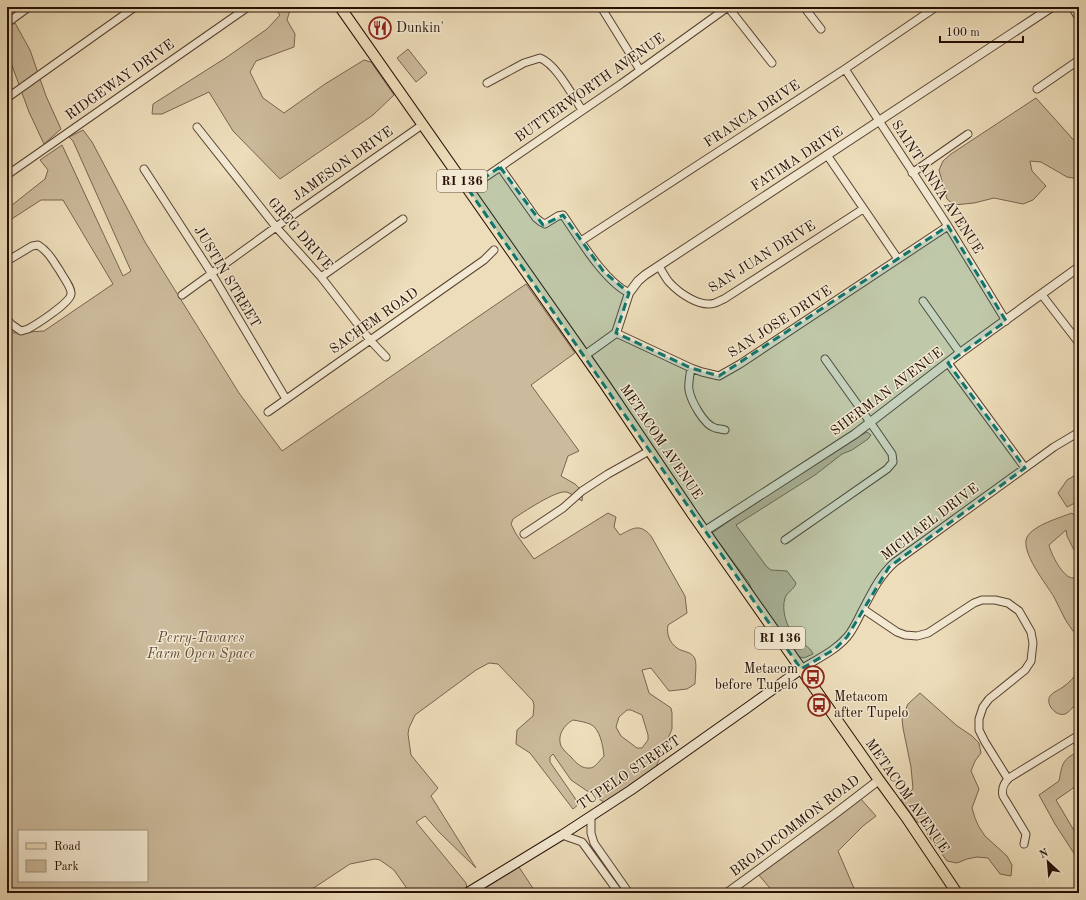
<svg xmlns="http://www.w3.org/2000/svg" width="1086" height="900" viewBox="0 0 1086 900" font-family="'Old Standard TT',serif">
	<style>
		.green { fill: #cbba9b; stroke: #796450; fill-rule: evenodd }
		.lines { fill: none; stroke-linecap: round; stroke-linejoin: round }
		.minor-casing { stroke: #584232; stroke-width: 9 }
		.tertiary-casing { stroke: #584232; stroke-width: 10 }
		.secondary-casing { stroke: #270f05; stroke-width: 11 }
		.primary-casing { stroke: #270f05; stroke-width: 12 }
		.minor { stroke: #f3e9d2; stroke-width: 7 }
		.tertiary { stroke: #f3e9d2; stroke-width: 8 }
		.secondary { stroke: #f3e9d2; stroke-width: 9 }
		.primary { stroke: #edddba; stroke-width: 10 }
		.marked { fill: #0f766e; fill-opacity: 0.2; stroke: #0f766e; stroke-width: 3; stroke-dasharray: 8 5; stroke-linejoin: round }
		.labels { text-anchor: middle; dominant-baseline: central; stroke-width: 3; stroke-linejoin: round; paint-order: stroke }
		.shield { fill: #f3e9d2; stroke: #645042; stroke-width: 1 }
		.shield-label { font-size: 13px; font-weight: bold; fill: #270f05 }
		.poi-label { font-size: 14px; fill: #270f05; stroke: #f3e9d2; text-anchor: start }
		.street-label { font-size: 14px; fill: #270f05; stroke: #f3e9d2 }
		.park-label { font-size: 14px; font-style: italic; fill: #604b3a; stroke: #f3e9d2 }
	</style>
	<rect width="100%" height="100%" fill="#edddba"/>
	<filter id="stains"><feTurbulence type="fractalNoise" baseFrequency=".005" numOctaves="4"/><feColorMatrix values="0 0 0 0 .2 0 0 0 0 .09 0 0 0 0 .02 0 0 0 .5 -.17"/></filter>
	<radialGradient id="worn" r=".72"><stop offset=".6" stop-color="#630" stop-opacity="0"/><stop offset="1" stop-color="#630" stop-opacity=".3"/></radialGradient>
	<path class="green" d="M274,7H291L287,20L295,34L294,47L256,61L250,72L263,98L284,113L325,84L364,60L371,62L394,95L373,115L280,179L233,131L209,92L162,114H152L153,104L227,57L267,29L280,15Z
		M15,23L30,50L46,96L61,129L44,144L29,112L7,52V27Z
		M408,49L427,73L416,82L397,58Z
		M1036,98L1079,146V179L1067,177L1041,162L1030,161L1032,171L1046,186L1033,200L1023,204L994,198L974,203L954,205L947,199L939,170L943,161L951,154Z
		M83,130L92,142L145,242L239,393L282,451L526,284L575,353L531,385L579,451L568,456L561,476L575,484L583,492L582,501C577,498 571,493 566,492C556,490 522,513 513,519L511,524L516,534L534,559L608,513L616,517L614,527L620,535C633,528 640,523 651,536L685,596L687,613L668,625C666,634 670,643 677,648C682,652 692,651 695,659C697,665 695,677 695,684L687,689L669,691L651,668L642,670L649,693L671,708L672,713V729L656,767L605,803L571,780L553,754L550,757V762L579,804L573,809L530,753L516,744L517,730L533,716L534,706L533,701L498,664L489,663L476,670L415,715L409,728L408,734L411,755L438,788L431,796L476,868L439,832L425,816L416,822L466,883L467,888L458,893H410L394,870L380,860L375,859L350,864L306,893H7V566L10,563L7,559V326L13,333L44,331L113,284L63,200H41L7,222V209L45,179L48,170L40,160L62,145L123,276L131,271L73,141L69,137ZM627,710H631L642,715L648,735V740L642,748H637L621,736L616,727L619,717ZM573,720C579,721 585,722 590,724C600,728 603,746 604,756C600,760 595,768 590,768C582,769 576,763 571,757C568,754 563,750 561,746C557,735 564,725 573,720ZM19,831H147V881H19Z
		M867,432L871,435L868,439L852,450L842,454L815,475L736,525L767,567L771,570L787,571L796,583C794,590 787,592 785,598C781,610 787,628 795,637C801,644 810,646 813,654L804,658L800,657L792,650L757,601L749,583L712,533C762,498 813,461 867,432Z
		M1079,473V501L1067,507L1058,493L1067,480Z
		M1072,513L1079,520V560L1067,536L1066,530L1049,545C1051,554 1063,578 1073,578C1075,578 1078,576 1079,575V639C1074,632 1069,626 1065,619C1061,612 1058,604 1054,597C1047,585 1020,552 1027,537C1034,525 1059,518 1072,513Z
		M1079,671V701C1074,705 1070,712 1065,714C1056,717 1045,704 1050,696C1053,692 1059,690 1063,687C1069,683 1074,677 1079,671Z
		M920,693L956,725L972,736L979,743L981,753L975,761L971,771L979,789L972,808L975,818L979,827L985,836L1007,856L1012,865L1011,876L1000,874L988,858L977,857L967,859L957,863L947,861L928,835L927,825L917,822L901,800L913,789L911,767L903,728L902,718L908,704Z
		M1076,753H1079V784L1056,800L1079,839V861L1055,824L1039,795L1059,781C1062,767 1061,760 1076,753Z
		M860,798L876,816L863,826L838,851L856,893H774L758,874Z
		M519,867L536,893H477Z"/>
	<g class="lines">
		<g class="minor-casing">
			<path id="minor" d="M601,7L640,70
				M804,7L821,29
				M1072,7L1079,18
				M7,23L29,7
				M845,69L948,226L1006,321
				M487,83L524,63L540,58C556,64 572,95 582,110
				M1037,89L1079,60
				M7,98L135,7
				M197,127L276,227L321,277L370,340L386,357
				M827,155L898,259
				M500,167L536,218L541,222L545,224L558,216L563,215C579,238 604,281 629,293
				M144,169L212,274L286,399
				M912,173L968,134
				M7,175L248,7
				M468,189L621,84L728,7L772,63
				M581,241L845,69L936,7
				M7,261L32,246L38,245C49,252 53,261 60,271C63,277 72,288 71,294C70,303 37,324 28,329L21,331L11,324L7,319
				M659,266C662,271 665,277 669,282C679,293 700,308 715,303C718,302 721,300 724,299L863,209
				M321,277L403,219
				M182,295L276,227L422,125
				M1042,295L1079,343
				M923,301L960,353
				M616,333L691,368L702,372L719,376L740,364L948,226
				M948,363L1025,468
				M691,368C690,375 688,383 689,390C691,401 704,425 715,428C718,429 722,429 725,430
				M268,412L484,260L494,250
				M524,534L563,508L582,491L608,474L649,451
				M785,540L887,469L893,462L892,454L870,422L825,359
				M863,609L897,632L905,635L917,636L928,633L974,603L982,600H995L1008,603L1019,611L1031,632L1033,643L1031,661L1025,670L989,699L983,707L979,719V730L985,742L1008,779
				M801,669C817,659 835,651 847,637C853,630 857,621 861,613C871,594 879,576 895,562L1054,447L1079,432
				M591,817V833L594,843L629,893
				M562,835L582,842L619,893
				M1024,844L1026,834L1003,796C1001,788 1004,783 1009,778L1079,735"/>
		</g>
		<g class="tertiary-casing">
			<path id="tertiary" d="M584,356L616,333L629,293L638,281L645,275L1052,7
				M705,531L855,434L960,353L1079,267
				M727,893L832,816L879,780"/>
		</g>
		<g class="secondary-casing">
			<path id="secondary" d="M467,893L562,835L631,790L747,708L801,669"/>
		</g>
		<g class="primary-casing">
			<path id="primary" d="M340,7L604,383L693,515L879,780L906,817L957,893"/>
		</g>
		<use href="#minor" class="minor"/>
		<use href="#tertiary" class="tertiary"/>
		<use href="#secondary" class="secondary"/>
		<use href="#primary" class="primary"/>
	</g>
	<path class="marked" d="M500,167L543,225L563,215L604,272L629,293L616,333L691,368L719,376L948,226L1006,321L948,363L1025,468L889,567L847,637L835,649L801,669L468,189Z"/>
	<defs>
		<g id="restaurant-ring" transform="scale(1.15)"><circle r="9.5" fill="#f3e9d2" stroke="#8f2418" stroke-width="1.5"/><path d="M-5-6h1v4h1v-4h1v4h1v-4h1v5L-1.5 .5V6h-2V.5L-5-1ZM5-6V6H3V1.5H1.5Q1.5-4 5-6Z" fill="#8f2418"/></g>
		<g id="bus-ring" transform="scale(1.15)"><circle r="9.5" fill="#f3e9d2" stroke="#8f2418" stroke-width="1.5"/><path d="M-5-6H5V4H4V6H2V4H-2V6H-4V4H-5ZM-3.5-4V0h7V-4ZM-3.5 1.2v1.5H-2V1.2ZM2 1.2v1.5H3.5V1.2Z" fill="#8f2418"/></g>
	</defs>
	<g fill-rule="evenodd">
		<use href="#restaurant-ring" x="380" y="28"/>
		<use href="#bus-ring" x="813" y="677"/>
		<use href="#bus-ring" x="819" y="705"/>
	</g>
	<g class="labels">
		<g class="shield">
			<rect x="437" y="170" width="50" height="22" rx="3"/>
			<rect x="755" y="627" width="50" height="22" rx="3"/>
		</g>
		<g class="shield-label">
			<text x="462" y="181">RI 136</text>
			<text x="780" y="638">RI 136</text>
		</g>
		<g class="poi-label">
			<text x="396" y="28">Dunkin'</text>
			<text x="798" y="669" text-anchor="end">Metacom<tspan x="798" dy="16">before Tupelo</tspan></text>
			<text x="834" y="697">Metacom<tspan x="834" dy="16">after Tupelo</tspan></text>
		</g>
		<g class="street-label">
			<text transform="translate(120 80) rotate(-35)">RIDGEWAY DRIVE</text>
			<text transform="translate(590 88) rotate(-35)">BUTTERWORTH AVENUE</text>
			<text transform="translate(752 114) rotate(-33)">FRANCA DRIVE</text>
			<text transform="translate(797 159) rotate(-33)">FATIMA DRIVE</text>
			<text transform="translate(343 164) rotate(-35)">JAMESON DRIVE</text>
			<text transform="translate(937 187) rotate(57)">SAINT ANNA AVENUE</text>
			<text transform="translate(300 234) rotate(49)">GREG DRIVE</text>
			<text transform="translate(762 257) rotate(-32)">SAN JUAN DRIVE</text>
			<text transform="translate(227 277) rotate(59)">JUSTIN STREET</text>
			<text transform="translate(374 321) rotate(-35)">SACHEM ROAD</text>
			<text transform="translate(780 322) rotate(-33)">SAN JOSE DRIVE</text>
			<text transform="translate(887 392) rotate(-37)">SHERMAN AVENUE</text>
			<text transform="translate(661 442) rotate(56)">METACOM AVENUE</text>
			<text transform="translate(930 522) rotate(-37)">MICHAEL DRIVE</text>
			<text transform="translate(629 773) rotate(-34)">TUPELO STREET</text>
			<text transform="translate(907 796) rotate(55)">METACOM AVENUE</text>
			<text transform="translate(795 826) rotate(-37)">BROADCOMMON ROAD</text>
		</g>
		<g class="park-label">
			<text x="201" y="638">Perry-Tavares<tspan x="201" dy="16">Farm Open Space</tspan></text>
		</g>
	</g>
	<rect width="1086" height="900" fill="none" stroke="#edddba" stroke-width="24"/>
	<rect x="8" y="8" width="1070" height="884" fill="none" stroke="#270f05" stroke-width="2"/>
	<rect x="12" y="12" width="1062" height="876" fill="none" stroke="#270f05"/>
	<rect x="18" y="830" width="130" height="52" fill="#f3e9d2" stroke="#a19280"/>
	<rect x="26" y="843" width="20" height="6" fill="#edddba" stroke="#a19280"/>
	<text x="54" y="850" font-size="12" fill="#270f05">Road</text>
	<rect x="26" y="860" width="20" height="12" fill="#cbba9b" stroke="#a19280"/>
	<text x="54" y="870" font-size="12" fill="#270f05">Park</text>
	<g transform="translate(1048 862) rotate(334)" stroke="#f3e9d2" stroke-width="3" paint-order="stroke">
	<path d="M0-3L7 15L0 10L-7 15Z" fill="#270f05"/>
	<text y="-6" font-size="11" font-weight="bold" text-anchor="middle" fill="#270f05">N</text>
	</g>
	<path d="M940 36v6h83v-6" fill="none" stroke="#270f05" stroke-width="2"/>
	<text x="946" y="36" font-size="12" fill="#270f05" stroke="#f3e9d2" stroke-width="3" paint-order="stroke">100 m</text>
	<rect width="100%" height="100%" filter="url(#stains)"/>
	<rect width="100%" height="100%" fill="url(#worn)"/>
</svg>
